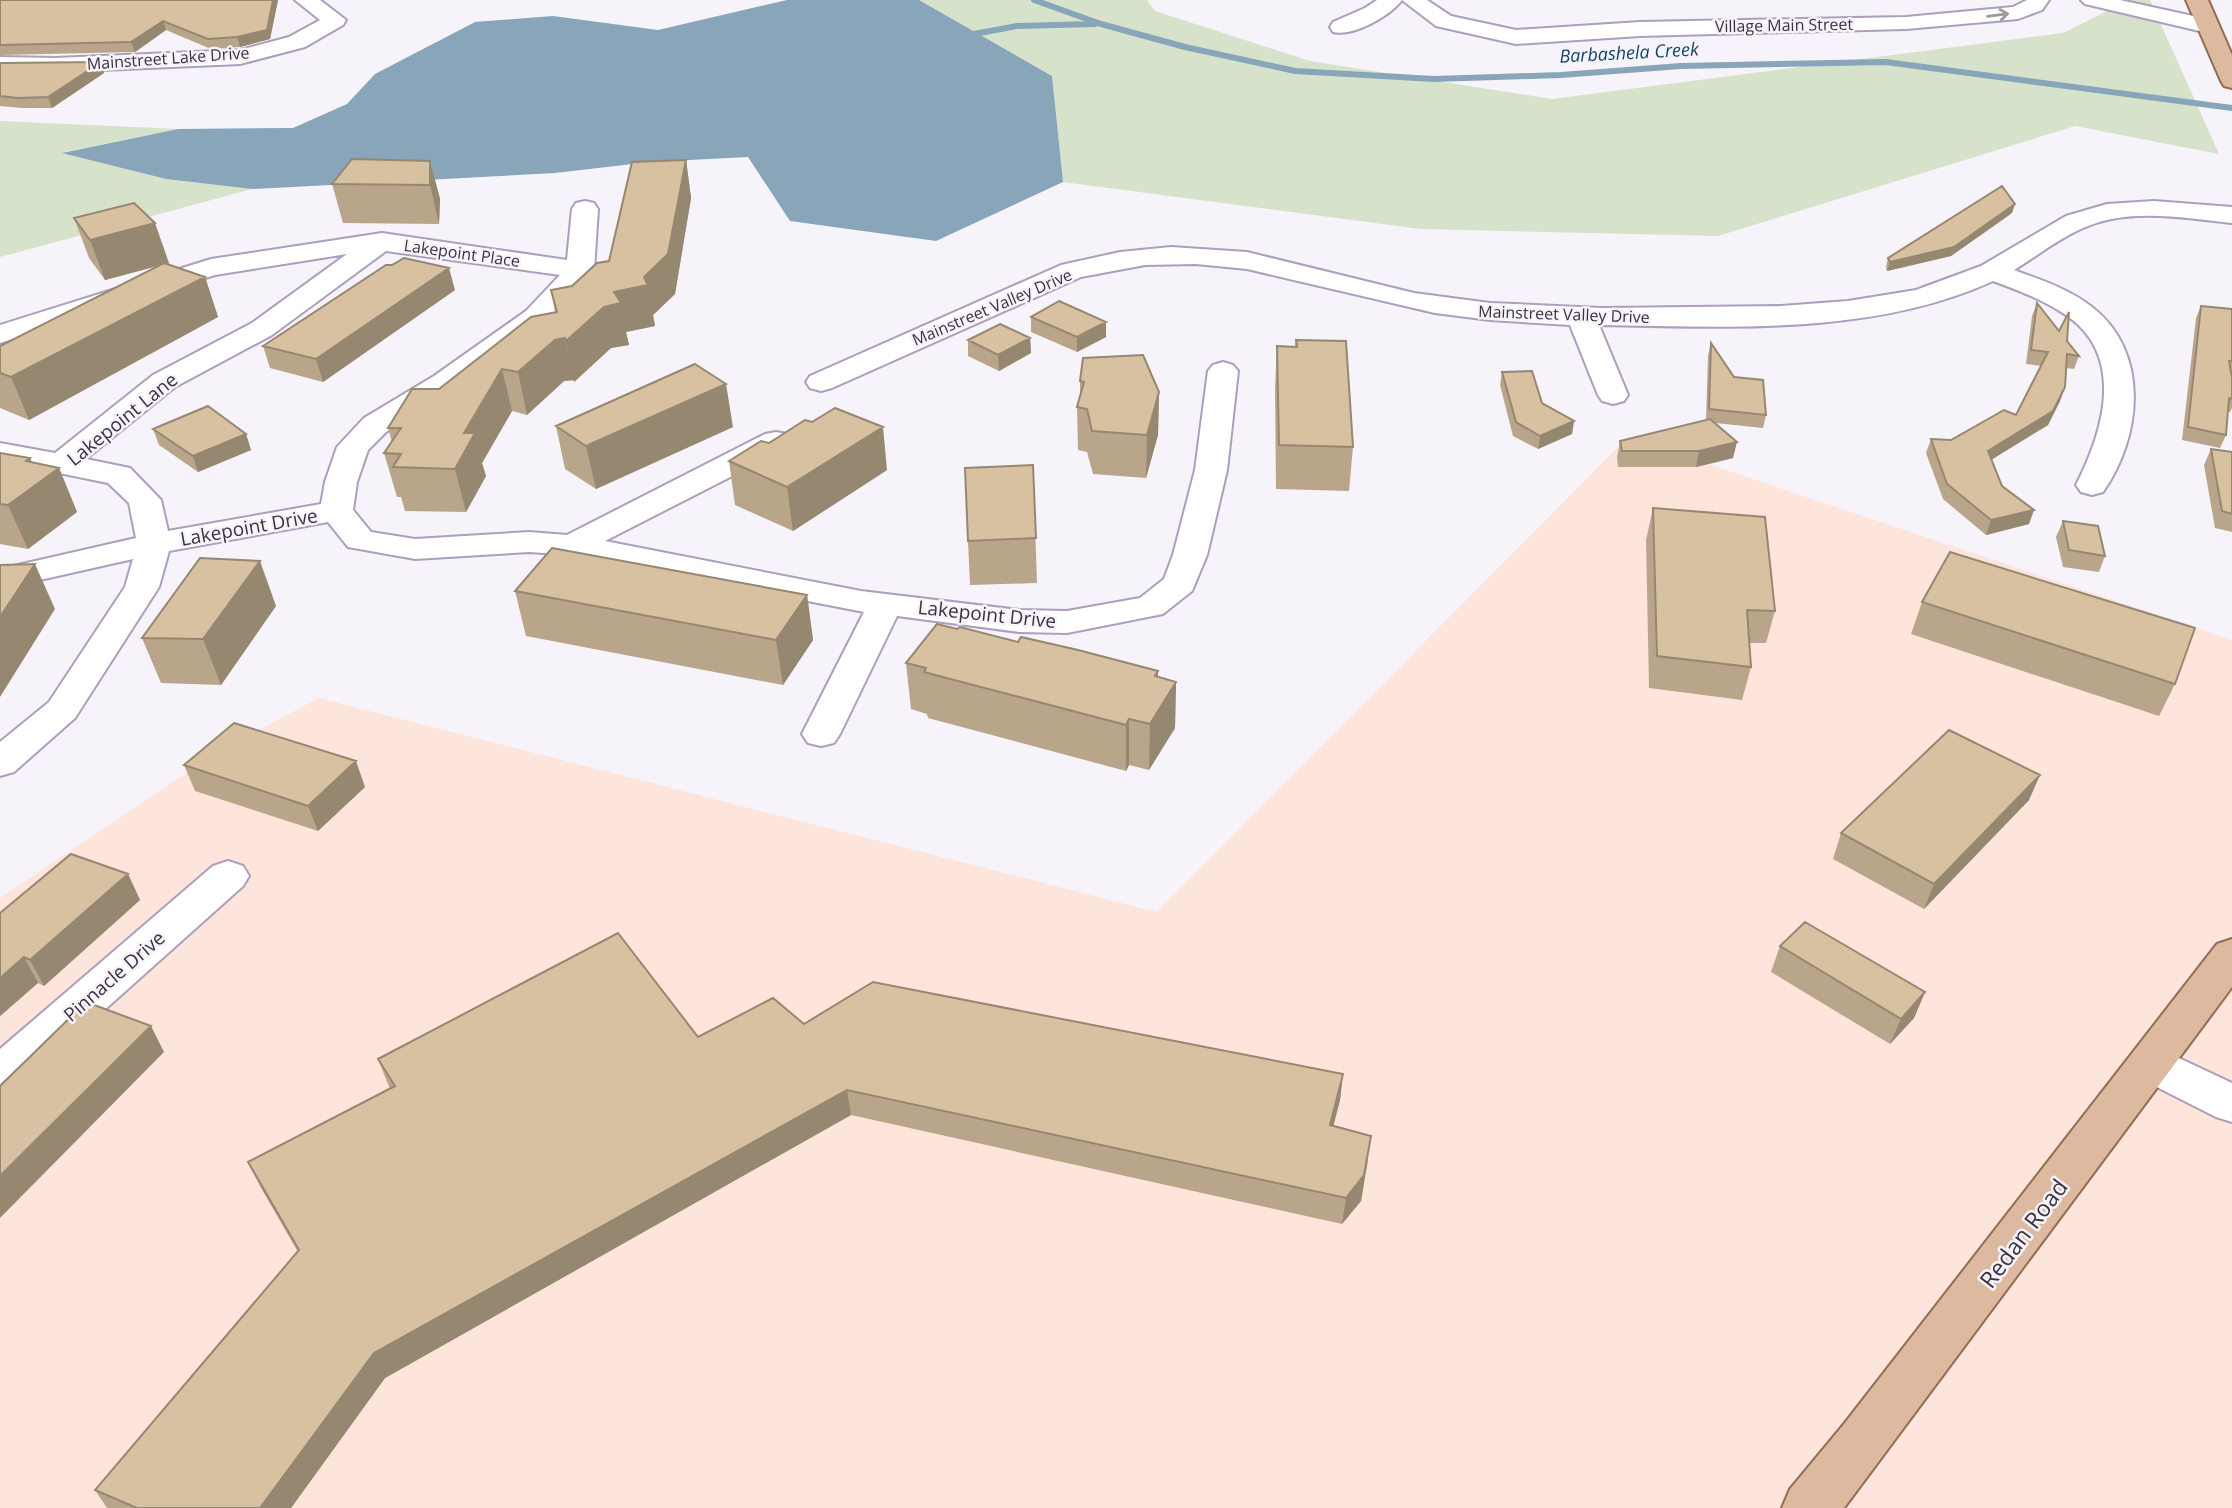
<svg xmlns="http://www.w3.org/2000/svg" width="2232" height="1508" viewBox="0 0 2232 1508" font-family="'Open Sans',sans-serif">
	<style>
		.commercial { fill: #fde5db }
		.green { fill: #d6e2ca }
		.water { fill: #88a5b9 }
		.lines { fill: none; stroke-linecap: round; stroke-linejoin: round }
		.stream { stroke: #88a5b9; stroke-width: 6 }
		.minor-casing { stroke: #ae9ebe; stroke-width: 4 }
		.major-casing { stroke: #946c54; stroke-width: 4 }
		.minor { fill: #fff; fill-rule: evenodd }
		.major { fill: #dcb99f; fill-rule: evenodd }
		.wall { fill: #b9a68a }
		.shaded-wall { fill: #968771 }
		.building { fill: #d7c1a1; stroke: #968771; stroke-width: 2 }
		.oneway { stroke: #9c99a0 }
		.labels { text-anchor: middle; dominant-baseline: central; stroke-width: 5; stroke-linejoin: round; paint-order: stroke }
		.far-street-label { font-size: 16px; fill: #3a3340; stroke: #f6f3fa }
		.far-water-label { font-size: 18px; font-style: italic; fill: #144664; stroke: #f6f3fa }
		.street-label { font-size: 19px; fill: #3a3340; stroke: #f6f3fa }
		.near-street-label { font-size: 23px; fill: #3a3340; stroke: #f6f3fa }
	</style>
	<rect width="100%" height="100%" fill="#f6f3fa"/>
	<path class="commercial" d="M1628,437L2232,640V1508H0V898L219,751L319,698L1157,912Z"/>
	<path class="green" d="M919,0H1147L1155,11L1310,61L1552,99L2063,33L2129,0H2150L2219,154L2075,126L1718,236L1421,229L1063,182L1052,76Z
		M0,121L178,129L64,152L166,179L252,189L0,257Z"/>
	<path class="water" d="M787,0H919L1052,76L1063,182L936,241L790,221L748,157L650,162L555,173L252,189L166,179L62,153L178,129L293,128L347,104L375,74L475,22L553,16L658,30Z"/>
	<g class="lines">
		<path class="stream" d="M1034,0L1101,24L1185,47L1295,71L1434,79L1561,75L1681,66L1886,62L2232,108
			M974,34L1017,26L1095,24"/>
		<g class="minor-casing">
			<path id="minor" d="M295,0H320L346,20L343,25L305,47L240,64L56,72L0,71V57L56,58L240,50L289,37L320,20Z
				M1377,0H1402C1390,16 1353,37 1333,32L1330,27L1333,22L1365,8Z
				M1402,0H1427L1451,16L1516,30L1640,22L1906,17L2013,7L2027,0H2049L2042,10L2018,19L1906,29L1640,36L1516,44L1436,26Z
				M2081,0H2120L2216,21L2219,26L2216,31L2208,33L2085,4Z
				M585,201L594,203L598,209L594,270L590,276L546,323L456,388L386,432L368,450L357,482L353,510L371,532L415,539L529,532L567,535L765,434L776,432L787,434L792,441L787,448L605,541L861,591L1019,610L1067,611L1140,598L1164,579L1173,555L1195,470L1208,371L1213,365L1223,362L1233,365L1238,371L1227,470L1207,555L1192,591L1163,614L1067,633L1019,632L897,616L840,734L834,743L821,746L808,743L802,734L864,612L572,555L529,552L415,559L348,547L328,522L169,551L159,587L75,718L14,772L0,776V742L49,702L125,587L133,559L0,589V569L136,538L129,503L108,483L0,461V443L55,453L153,375L252,323L347,254L215,275L0,343V325L211,259L382,233L567,260L572,209L576,203ZM386,251L560,275L526,311L434,376L364,418L337,447L325,482L321,504L168,531L161,500L130,468L86,459L175,387L272,335Z
				M2154,201L2232,207V223C2185,218 2128,207 2083,228C2058,239 2037,256 2014,270C2041,280 2069,289 2092,307C2150,352 2142,436 2103,492L2092,495L2081,492L2076,485C2102,434 2126,360 2070,318C2047,301 2020,291 1993,281C1873,336 1728,327 1599,325L1628,395L1624,401L1613,404L1602,401L1598,395L1570,325L1490,320L1435,313L1247,269L1196,264L1145,265L1081,277L832,388L821,391L810,388L806,382L810,376L1061,265L1120,252L1171,247L1247,252L1414,293L1490,303L1601,308L1781,306L1848,301L1916,290L1981,266L2066,216L2107,204Z
				M228,861L243,866L249,876L243,886L16,1089L0,1094V1049L213,866Z
				M2151,1045L2232,1083V1122L2216,1117L2135,1076L2128,1063L2135,1050Z"/>
		</g>
		<g class="major-casing">
			<path id="major" d="M2186,0H2208L2232,55V88L2224,86L2221,81Z
				M2232,939V987L1844,1508H1782L1790,1489L1844,1424L2217,944Z"/>
		</g>
		<use href="#minor" class="minor"/>
		<use href="#major" class="major"/>
	</g>
	<path class="wall" d="M0,0H278L270,39L240,47L211,49L166,30L135,52L0,55Z
		M0,63L104,73L52,108H22L0,106Z
		M686,160L691,198L675,294L653,315L655,326L626,332L629,345L611,348L574,382V380L564,381L527,415L512,411L482,463L486,476L466,512L405,511L401,497H397L384,453L392,442L388,428L439,389L555,312L551,290L572,286L609,261Z
		M430,161L440,199L439,224L343,223L332,184Z
		M2012,213L1951,256L1887,271L1886,267L1888,258Z
		M74,218L169,263L165,264L205,277L218,317L29,420L0,408V346L160,265L105,280L89,258Z
		M455,290L323,382L270,368L263,346Z
		M2037,303L2079,356L2074,369L2066,368L2065,387L2060,401L2048,425L1992,459L2002,486L2029,524L1986,535L1943,499L1926,453L1931,439L1951,440L2016,415L2041,366L2026,364L2032,316Z
		M2201,306L2232,309V408L2230,412H2228L2226,435L2220,448L2182,440L2196,318Z
		M1031,317L1106,322V337L1077,352L1031,332Z
		M1030,338L1031,353L999,371L968,356V340Z
		M1296,340L1353,447L1349,491L1276,489L1275,388L1277,346L1295,347Z
		M1711,343L1734,377L1766,415L1763,428L1715,423L1733,458L1696,467H1618L1617,457L1620,441L1706,420L1708,356Z
		M1502,372L1542,403L1574,421L1572,434L1538,449L1513,436L1500,385Z
		M1080,381L1159,392L1158,435L1146,478L1093,474L1087,452L1078,450L1077,407L1080,397Z
		M556,426L733,427L596,489L565,469Z
		M153,429L246,434L251,450L198,472L159,445Z
		M769,443L887,470L793,531L735,505L729,461Z
		M2211,449L2232,452V532L2215,528L2204,465Z
		M0,453L30,458L32,463L59,468L77,512L28,549L0,544Z
		M1033,465L1037,583L970,585L968,541Z
		M1653,508L1775,611L1766,643H1749L1751,667L1742,700L1649,688L1646,540Z
		M2063,521L2105,556L2099,572L2063,567L2056,537Z
		M515,591L807,595L813,640L783,685L526,636Z
		M1922,602L2175,684L2159,716L1911,634Z
		M276,606L221,685L161,683L142,638Z
		M957,629L1158,671V677L1176,682L1175,728L1149,770L1129,765L1126,771L928,718L927,714L911,709L906,663Z
		M184,765L365,787L318,831L195,791Z
		M2029,800L1924,909L1833,859L1841,833Z
		M128,874L140,900L44,986L38,983L0,1016V913Z
		M1780,946L1925,992L1914,1018L1890,1044L1771,972Z
		M804,1024L1343,1074L1340,1100L1333,1126L1368,1161L1361,1201L1342,1224L851,1115L385,1378L291,1508H107L95,1490L298,1252L261,1188L248,1162L390,1089L378,1059L698,1037Z"/>
	<path class="shaded-wall" d="M273,0H278L270,39L240,47L237,37Z
		M163,21L166,30L135,52L131,42Z
		M101,62L104,73L52,108L48,97Z
		M686,160L691,198L675,294L653,315L655,326L626,332L629,345L611,348L574,382L566,341L614,292L644,277Z
		M430,161L440,199L439,224L430,185Z
		M2015,204L2012,213L1951,256L1887,271L1890,262Z
		M155,223L169,263L105,280L90,240Z
		M449,268L455,290L323,382L316,359Z
		M205,277L218,317L29,420L11,377Z
		M1106,322V337L1077,352V337Z
		M565,338L574,380L564,381L527,415L518,372L555,340Z
		M1030,338L1031,353L999,371L998,355Z
		M502,369L512,411L482,463L486,476L466,512L455,469L464,433Z
		M726,384L733,427L596,489L586,446Z
		M2065,387L2060,401L2048,425L1983,465L1988,451Z
		M1159,392L1158,435L1146,478L1147,435Z
		M1574,421L1572,434L1538,449L1540,436Z
		M883,427L887,470L793,531L787,487Z
		M246,434L251,450L198,472L193,456Z
		M1737,442L1733,458L1696,467L1699,451Z
		M30,458L40,481L59,468L77,512L28,549L8,505L26,461Z
		M2034,510L2029,524L1986,535L1991,520Z
		M260,561L276,606L221,685L203,639Z
		M35,564L55,609L0,697V617Z
		M807,595L813,640L783,685L776,640Z
		M1158,671V712L1176,682L1175,728L1149,770L1150,724L1155,676Z
		M1129,719V765L1126,771V725Z
		M356,761L365,787L318,831L308,806Z
		M2040,775L2029,800L1924,909L1934,884Z
		M128,874L140,900L44,986L30,960Z
		M24,957L38,983L0,1016V978Z
		M1925,992L1914,1018L1890,1044L1901,1019Z
		M151,1026L164,1052L0,1218V1176Z
		M1343,1074L1340,1100L1327,1151L1330,1125Z
		M847,1090L851,1115L385,1378L291,1508H260L374,1353Z
		M1371,1136L1361,1201L1342,1224L1346,1198Z"/>
	<path class="building" d="M0,0H273L267,30L237,37L208,39L163,21L131,42L0,45Z
		M101,62L48,97L18,98L0,96V63Z
		M352,159L430,161V185L332,184Z
		M686,160L668,254L644,277L648,285L614,292L621,303L604,307L566,341L565,338L555,340L518,372L502,369L464,433H475L455,469L393,467L401,454L384,453L401,428H388L412,389H439L531,317L557,312L551,290L572,286L597,263L609,261L632,162Z
		M2002,186L2015,204L1954,247L1890,262L1888,258Z
		M134,203L155,223L90,240L74,218Z
		M404,258L449,268L316,359L263,346L386,265H392Z
		M164,263L205,277L11,377L0,373V346Z
		M1059,301L1106,322L1077,337L1031,317Z
		M2037,303L2059,331L2069,312L2067,341L2079,356L2067,354L2065,387L2053,411L1988,451L2002,486L2034,510L1991,520L1947,484L1931,439L1951,440L2004,410L2016,415L2048,352L2031,350Z
		M2201,306L2232,309V361H2229L2232,378V399L2229,398L2226,435L2188,427Z
		M1000,324L1030,338L998,355L968,340Z
		M1296,340L1346,341L1353,447L1279,445L1277,346L1297,347Z
		M1711,343L1734,377L1763,380L1766,415L1709,409Z
		M1143,355L1159,392L1147,435L1092,431L1087,409L1077,407L1084,382L1080,381L1083,358Z
		M695,364L726,384L586,446L556,426Z
		M1532,371L1542,403L1574,421L1540,436L1516,422L1502,372Z
		M208,406L246,434L193,456L153,429Z
		M835,408L883,427L787,487L729,461L761,441L769,443L805,420L812,422Z
		M1710,419L1737,442L1699,451H1622L1620,441Z
		M2211,449L2232,452V514L2222,511Z
		M0,453L30,458L26,461L59,468L8,505L0,504Z
		M1033,465L1036,538L968,541L965,468Z
		M1653,508L1765,517L1775,611L1747,610L1751,667L1657,656Z
		M2063,521L2098,526L2105,556L2069,550Z
		M552,548L807,595L776,640L515,591Z
		M1950,552L2195,628L2175,684L1922,602Z
		M200,558L260,561L203,639L142,638Z
		M35,564L0,617V565Z
		M937,624L957,629L960,627L1018,642L1021,637L1078,650L1158,671L1155,676L1176,682L1150,724L1129,719L1126,725L924,672L926,668L906,663Z
		M234,723L356,761L308,806L184,765Z
		M1949,730L2040,775L1934,884L1841,833Z
		M71,854L128,874L30,960L24,957L0,978V913Z
		M1805,922L1925,992L1901,1019L1780,946Z
		M618,933L698,1037L773,998L804,1024L873,982L1343,1074L1330,1125L1371,1136L1364,1175L1346,1198L847,1090L374,1353L260,1508H137L95,1490L299,1250L248,1162L395,1086L378,1059Z
		M86,1002L151,1026L0,1176V1086Z"/>
	<defs><path id="oneway-shaft" d="M-6 0H5M1.5-3L5.5 0L1.5 3" fill="none" stroke-width="1.6" stroke-linecap="round" stroke-linejoin="round" transform="scale(1.75)"/></defs>
	<use class="oneway" href="#oneway-shaft" transform="translate(1998 15) rotate(-7)"/>
	<g class="labels">
		<g class="far-street-label">
			<text transform="translate(1784 25) rotate(-1)">Village Main Street</text>
			<text transform="translate(168 58) rotate(-4)">Mainstreet Lake Drive</text>
			<text transform="translate(462 253) rotate(8)">Lakepoint Place</text>
			<text transform="translate(992 307) rotate(-23)">Mainstreet Valley Drive</text>
			<text transform="translate(1564 314) rotate(2)">Mainstreet Valley Drive</text>
		</g>
		<g class="far-water-label">
			<text transform="translate(1629 52) rotate(-3)">Barbashela Creek</text>
		</g>
		<g class="street-label">
			<text transform="translate(122 419) rotate(-39)">Lakepoint Lane</text>
			<text transform="translate(249 527) rotate(-10)">Lakepoint Drive</text>
			<text transform="translate(987 614) rotate(6)">Lakepoint Drive</text>
			<text transform="translate(114 976) rotate(-41)">Pinnacle Drive</text>
		</g>
		<g class="near-street-label">
			<text transform="translate(2023 1233) rotate(-53)">Redan Road</text>
		</g>
	</g>
</svg>
